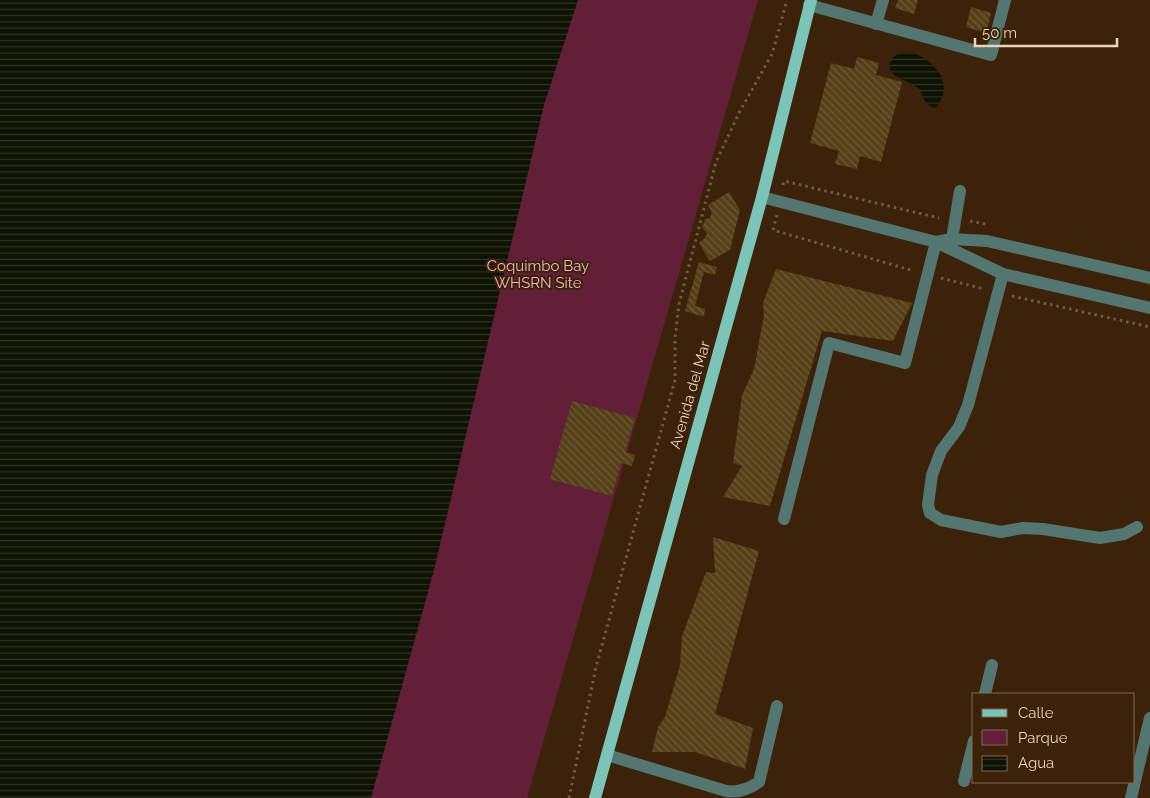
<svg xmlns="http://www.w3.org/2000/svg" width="1150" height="798" viewBox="0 0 1150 798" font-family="Raleway,sans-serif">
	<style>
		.green { fill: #612037 }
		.water { fill: url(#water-rules) }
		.building { fill: url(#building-back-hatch) }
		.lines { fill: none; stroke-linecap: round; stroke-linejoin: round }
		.path { stroke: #745a41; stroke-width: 3; stroke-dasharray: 2.5 4; stroke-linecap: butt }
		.minor { stroke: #547670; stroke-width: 12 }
		.major { stroke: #7cc4b7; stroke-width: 12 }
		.labels { text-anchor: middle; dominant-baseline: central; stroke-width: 4; stroke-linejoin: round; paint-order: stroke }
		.park-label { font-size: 15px; fill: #f4b5c5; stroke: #3b2209 }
		.street-label { font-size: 15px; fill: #eed2ba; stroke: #3b2209 }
	</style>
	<defs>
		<pattern id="water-rules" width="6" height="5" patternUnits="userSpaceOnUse" patternTransform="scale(1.25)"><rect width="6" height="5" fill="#0d1203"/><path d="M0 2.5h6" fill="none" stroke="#313426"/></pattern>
		<pattern id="building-back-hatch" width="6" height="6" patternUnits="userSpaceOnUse" patternTransform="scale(1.25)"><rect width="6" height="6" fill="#554017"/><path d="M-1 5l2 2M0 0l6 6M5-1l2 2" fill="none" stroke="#6e5b37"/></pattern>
	</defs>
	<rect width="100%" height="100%" fill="#3b2209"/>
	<path class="green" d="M489,0H758L527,798H253Z"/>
	<path class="water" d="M0,0H578L544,105L434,570L371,798H0Z
		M905,52C932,54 958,85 935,108C923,105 925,96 918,88C910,80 886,78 890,63C892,55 899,54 905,52Z"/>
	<path class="building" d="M898,0H918L914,14L895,8Z
		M971,7L991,13L986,33L966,27Z
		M857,57L879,63L876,75L902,82L881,162L860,156L857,169L835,164L839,151L810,143L831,63L854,69Z
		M729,192L740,210L730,250L710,261L699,243L705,238L707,233L702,228L705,219L710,218L712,213L708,205Z
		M699,262L717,267L715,275L704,272L695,306L705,309L704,317L685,311Z
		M776,269L912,303L893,341L822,331L770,506L723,497L742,466L733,463L742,395L754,369L764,315L763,303Z
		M572,401L635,418L625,452L635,455L632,466L621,463L612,496L550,479Z
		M713,537L759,551L715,714L753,728L745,769L695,752H652L658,727L665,717L680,665L682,636L706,572L715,573Z"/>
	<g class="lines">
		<path class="path" d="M783,185L784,181L939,218
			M777,215L773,230L914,271
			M970,221L986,224
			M941,278L984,289
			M1012,296L1150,327
			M569,798L596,667L675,380V339L679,304L716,162L740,111L772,54L787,0"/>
		<path class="minor" d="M809,5L991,55L1005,0
			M876,24L883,0
			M762,197L936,242L1003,274L1150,308
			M952,239L960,191
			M936,242L952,239L987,241L1150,278
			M1003,274L968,405L959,427L941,451L932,475L928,505L930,513L941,520L1001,532L1023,528L1043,529L1100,538L1124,534L1137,527
			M784,519L829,343L905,363L936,242
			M985,694L992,665
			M607,755L726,791C739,793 749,789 759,782L777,706
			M964,781L974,741
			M1131,798L1150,718"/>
		<path class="major" d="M595,798L762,197L811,0"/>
	</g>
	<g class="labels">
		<g class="park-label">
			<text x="538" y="266">Coquimbo Bay<tspan x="538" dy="17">WHSRN Site</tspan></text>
		</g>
		<g class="street-label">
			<text transform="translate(690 395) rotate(-74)">Avenida del Mar</text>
		</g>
	</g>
	<rect x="972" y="693" width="162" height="90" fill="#3b2209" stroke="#836850"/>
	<rect x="982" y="709" width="25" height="8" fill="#7cc4b7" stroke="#836850"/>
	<text x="1018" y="718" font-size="15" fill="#eed2ba">Calle</text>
	<rect x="982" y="730" width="25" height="15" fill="#612037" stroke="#836850"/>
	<text x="1018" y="743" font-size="15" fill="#eed2ba">Parque</text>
	<rect x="982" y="756" width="25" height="15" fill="url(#water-rules)" stroke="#836850"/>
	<text x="1018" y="768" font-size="15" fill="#eed2ba">Agua</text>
	<path d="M975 38v8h142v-8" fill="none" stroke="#eed2ba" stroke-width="2.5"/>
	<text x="982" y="38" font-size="15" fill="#eed2ba" stroke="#3b2209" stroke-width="4" paint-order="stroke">50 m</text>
</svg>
